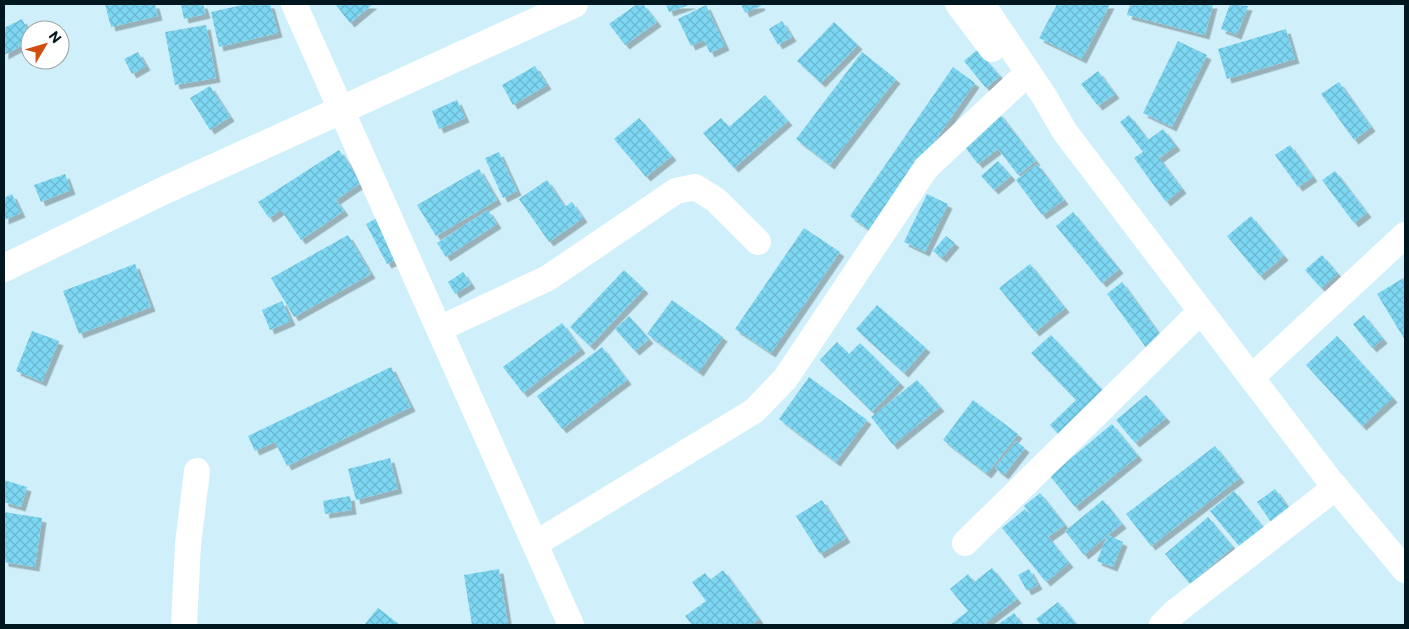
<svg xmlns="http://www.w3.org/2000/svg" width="1409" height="629" viewBox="0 0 1409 629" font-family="Commissioner,sans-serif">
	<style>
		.building { fill: url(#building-cross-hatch); filter: url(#shadow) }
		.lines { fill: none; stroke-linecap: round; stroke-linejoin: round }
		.minor { stroke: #fff; stroke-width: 26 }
		.major { stroke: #fff; stroke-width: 28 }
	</style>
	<defs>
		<pattern id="building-cross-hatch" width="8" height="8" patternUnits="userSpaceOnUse" patternTransform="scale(1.25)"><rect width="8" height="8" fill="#7dd7f3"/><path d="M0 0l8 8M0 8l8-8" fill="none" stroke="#6ab8d0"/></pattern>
		<filter id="shadow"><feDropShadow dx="4.5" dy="4.5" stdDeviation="0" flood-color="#0004"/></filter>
	</defs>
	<rect width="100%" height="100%" fill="#cff0fa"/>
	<path class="building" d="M105,4H155L158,16L111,27Z
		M203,4L206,14L184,19L181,5Z
		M247,4H270L278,33L219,47L211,12Z
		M338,4H373L350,23L336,5Z
		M637,4H643L657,22L625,45L609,24Z
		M666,4H692L669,12Z
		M741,4H760L761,6L745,13Z
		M1057,4H1110L1082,59L1039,38Z
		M1130,4H1213L1205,35L1127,15Z
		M1230,4L1248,6L1237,35L1221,29Z
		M706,5L725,46L710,53L704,40L691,46L678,19Z
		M22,19L30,34V41L4,55V28Z
		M782,21L792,37L778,45L769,29Z
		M834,22L858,45L821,83L797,61Z
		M206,25L216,78L175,85L165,32Z
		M1286,29L1295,59L1227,79L1218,49Z
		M1178,41L1207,55L1172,127L1143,113Z
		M977,50L1000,76L986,88L964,61Z
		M138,52L146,66L132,74L124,59Z
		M862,52L896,79L830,165L796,139Z
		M535,66L547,85L513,105L502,85Z
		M953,67L975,83L872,232L850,216Z
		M1098,71L1115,94L1098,106L1081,84Z
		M1339,82L1371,127L1354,140L1321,94Z
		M210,86L230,117L210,130L190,98Z
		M765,95L788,121L734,168L703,133L721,118L729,127Z
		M457,100L465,118L439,129L432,111Z
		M999,113L1036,161L1018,175L998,149L978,164L961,142Z
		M1129,115L1148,140L1163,129L1176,146L1159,158L1182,189L1166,202L1134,158L1143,152L1120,122Z
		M639,118L672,156L646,177L614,139Z
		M1290,145L1313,177L1298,187L1275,155Z
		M339,150L361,183L336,200L344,211L301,240L281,210L269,218L258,202Z
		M499,152L517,191L503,198L485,158Z
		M998,161L1011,176L994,190L981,176Z
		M1037,164L1064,200L1042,215L1016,180Z
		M479,169L497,200L436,236L417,205Z
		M1335,171L1367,213L1354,223L1322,180Z
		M65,174L71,190L41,202L34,185Z
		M547,180L565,207L572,202L583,218L549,242L519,199Z
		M12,194L21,213L4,220V198Z
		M927,194L948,204L925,252L904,242Z
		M488,210L497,224L446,257L437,243Z
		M1073,212L1119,269L1102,283L1056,226Z
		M1251,216L1284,256L1260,276L1227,236Z
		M377,218L398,259L387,264L366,224Z
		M804,228L840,252L771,353L735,329Z
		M348,235L371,274L294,317L271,278Z
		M946,236L955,243L942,258L933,251Z
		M1322,255L1338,274L1321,288L1305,270Z
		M135,264L151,307L79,334L63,291Z
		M1030,264L1065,308L1035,332L999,288Z
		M624,270L644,289L590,346L570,327Z
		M463,272L471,284L455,294L448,282Z
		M1405,277V340L1377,294Z
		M1122,282L1165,342L1150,353L1107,294Z
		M672,300L723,337L699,372L647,334Z
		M282,301L291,321L270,330L262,310Z
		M877,305L926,348L904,373L856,329Z
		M1364,315L1383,339L1372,348L1353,324Z
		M629,316L649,339L635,351L615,329Z
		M562,323L581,349L523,393L503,367Z
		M32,331L59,341L42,382L16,371Z
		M1051,335L1107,395L1062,438L1050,425L1076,400L1031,353Z
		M1337,336L1393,398L1362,426L1306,365Z
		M837,342L849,354L860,343L900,383L872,412L820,360Z
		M602,347L627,380L562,429L537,396Z
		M391,367L411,407L287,466L275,442L255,451L248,436Z
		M809,377L867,420L836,462L779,419Z
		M917,380L940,407L893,445L871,417Z
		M1146,395L1166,418L1135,443L1116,420Z
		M973,400L1018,434L987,474L943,440Z
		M1112,424L1138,456L1075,507L1050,476Z
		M1016,441L1025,448L1004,475L995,468Z
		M1215,446L1240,478L1151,546L1126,514Z
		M390,458L398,489L356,500L348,469Z
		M4,480L27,487L21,507L4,502Z
		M1275,489L1292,513L1274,526L1257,502Z
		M1234,491L1263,527L1240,547L1210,511Z
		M1040,493L1065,525L1048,537L1069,563L1046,582L1002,528L1025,509L1033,517L1024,506Z
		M350,496L352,510L325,514L323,501Z
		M822,500L846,538L820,554L796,516Z
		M1103,500L1122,524L1108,535L1123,542L1113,567L1097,561L1107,536L1084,555L1065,531Z
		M4,512L42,518L35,567L4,562Z
		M1208,517L1233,547L1190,584L1165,554Z
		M992,568L1017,599L983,625H950L968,611L950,589L968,574L974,582Z
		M499,569L508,625H472L464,575Z
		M1029,569L1038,585L1027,591L1018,575Z
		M723,570L759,619L751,625H692L685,616L706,601L692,582L705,573L710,580Z
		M1058,602L1077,625H1041L1036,619Z
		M378,608L400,625H364Z
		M1014,613L1022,625H997Z"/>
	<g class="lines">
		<path class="minor" d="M294,4L571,625
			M958,4L992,49
			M982,4L1044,96L1065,132L1327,477L1405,570
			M439,329L548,278L676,191L695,187L716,200L758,242
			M1252,377L1405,235
			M965,543L1201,311
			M535,544L754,411L785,379L926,168L1018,82
			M184,625L188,544L197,471
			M1162,625L1175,612L1336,487"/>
		<path class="major" d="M4,268L165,190L574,4"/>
	</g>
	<rect width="1409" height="629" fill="none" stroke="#00171f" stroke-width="10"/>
	<g transform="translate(45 45) rotate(52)"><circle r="24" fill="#ffffff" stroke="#99a2a5"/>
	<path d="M0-4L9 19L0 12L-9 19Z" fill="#d34d10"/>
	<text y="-8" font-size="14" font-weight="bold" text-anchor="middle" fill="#00171f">N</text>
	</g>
</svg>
